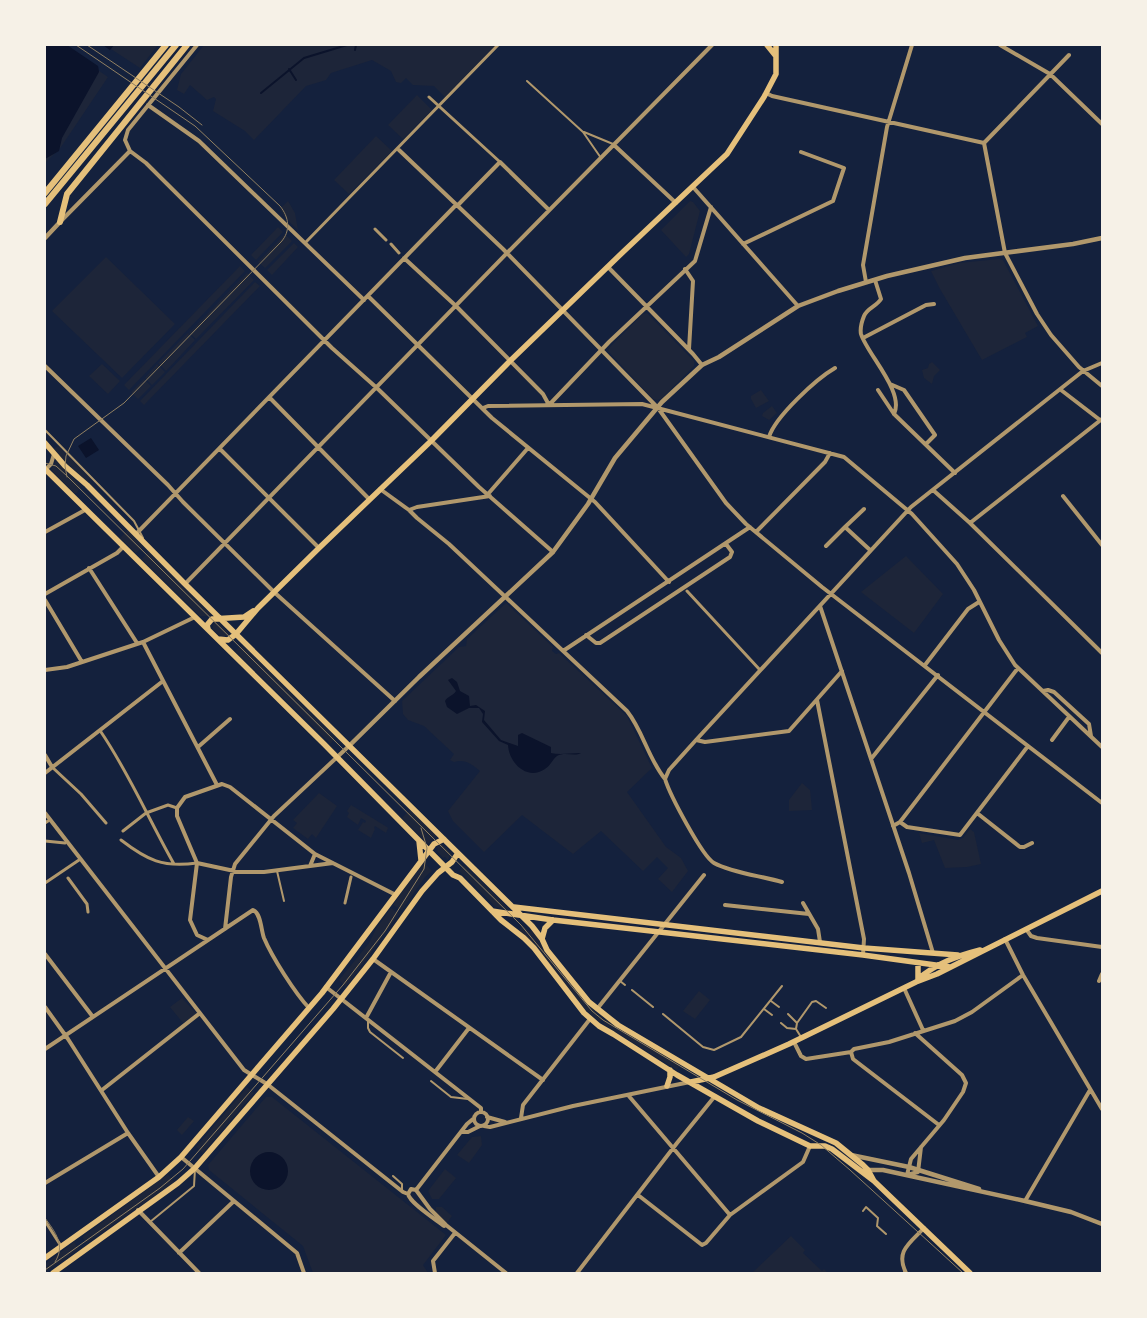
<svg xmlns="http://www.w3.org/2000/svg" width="1147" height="1318" viewBox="0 0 1147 1318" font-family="'Exo 2',sans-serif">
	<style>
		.green { fill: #1d2539 }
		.water { fill: #0b132b }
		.pier { fill: #14213d }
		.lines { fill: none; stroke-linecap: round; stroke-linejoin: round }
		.stream { stroke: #0b132b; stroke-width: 2 }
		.service { stroke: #b1986c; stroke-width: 2 }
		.pedestrian { stroke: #b1986c; stroke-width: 3 }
		.minor { stroke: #b1986c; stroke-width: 4 }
		.tertiary { stroke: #b1986c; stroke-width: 4.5 }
		.secondary { stroke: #e5c07b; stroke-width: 5.5 }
		.trunk { stroke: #e5c07b; stroke-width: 6 }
		.tram { stroke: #918062; stroke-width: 1 }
	</style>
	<rect width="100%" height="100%" fill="#14213d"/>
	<path class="green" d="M114,45H158L140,68L111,49Z
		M204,45H495L445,97L434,86L413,85L406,78L401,83L396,82L391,71L372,60L331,73L326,80L306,86L254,140L245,131L213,111L216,99L214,97L207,100L190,85L184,94L177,90L181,74Z
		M86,62L108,77L61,147L46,162L45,150Z
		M417,95L432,110L403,139L388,125Z
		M376,136L392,151L349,194L334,180Z
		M288,201L295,213L298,230L285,218L280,209Z
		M690,201L693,202L700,211L689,254L686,257L661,230Z
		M278,227L283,232L256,260L251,255Z
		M285,234L292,241L265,268L258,262Z
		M294,243L298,247L272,275L267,270Z
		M106,257L175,324L122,378L52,311Z
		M999,259L1003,260L1038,326L1025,333L1027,337L982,360L940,289L931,271L959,263Z
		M240,266L245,271L129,390L124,385Z
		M247,273L254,280L196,339L189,333Z
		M255,282L260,286L144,405L140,401Z
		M647,313L694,361V366L661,399L657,400L653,399L608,351L610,347L643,314Z
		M188,333L195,340L166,371L158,363Z
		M932,362L940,370L934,376L932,384L924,378L922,370L928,368L929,364Z
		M102,364L120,381L108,394L89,376Z
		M157,364L165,372L152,385L145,378Z
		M144,379L151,386L138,399L131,392Z
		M761,390L769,401L756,408L751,399V396Z
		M772,406L777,413L769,420L762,416L763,413Z
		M58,446L91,478L87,482L57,454L53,449Z
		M56,460L81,486L77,493H74L51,470Z
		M128,530L143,547L136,553L120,538Z
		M148,552L210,614L211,616H200L142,559Z
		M906,556L943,594L914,633L861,592Z
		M506,603L553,647L552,651L556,654L559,653L627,716L652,768L627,792L666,847L681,858L688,871L672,892L658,879L668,868L657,857L643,871L601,831L573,854L522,815L484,852L453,821L448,811L480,771C471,764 466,759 454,762L450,760L454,754L424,726L408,720L403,714L402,701L459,647L466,646L467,639Z
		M215,622L219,623L230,635C222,638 219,635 213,629V625Z
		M241,646H243L335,737L331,744L235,651Z
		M802,783L810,790L812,810L789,811V800Z
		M319,793L337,806L316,838L312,834L308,839L293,828L297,823L293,820Z
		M351,805L387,827L388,828L386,833L375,826L374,828L375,829L371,838L358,830L363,822L365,823L366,821L361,818L358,825L347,817L349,813L347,811Z
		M410,810L437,835L428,844L402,818Z
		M970,829L974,832L981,864L967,867L945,868L934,840L922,843L919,833L958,840L963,838Z
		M442,844L451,853L448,860L445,857L443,858L437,851L438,845Z
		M424,862L432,871L425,877L402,910L393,905Z
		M464,865L510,910L511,911L496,907L459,871Z
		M391,908L399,914L346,987L339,980L369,943L377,927Z
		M523,926L530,932L532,930L588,1004L603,1018L600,1022C568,998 547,959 519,930Z
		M699,991L710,1000L695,1019L683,1011Z
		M182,998L197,1014L183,1023L170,1007Z
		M606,1019L680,1065L677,1070L603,1024Z
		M247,1087L254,1093L203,1153L196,1147Z
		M266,1097H272L446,1235L423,1265L428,1273H313L303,1246L209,1170L208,1165Z
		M188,1117L194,1121L182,1135L177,1130Z
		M481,1136L482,1145L469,1163L457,1155L472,1137Z
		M445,1169L456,1178L439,1199H432L428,1191Z
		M168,1174L174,1182L87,1243L82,1237Z
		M436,1207H442L452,1216L447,1223L436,1213Z
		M791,1236L805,1250L803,1253L822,1271L824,1269L828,1273H752Z
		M74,1242L79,1249L46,1272L45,1264Z"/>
	<path class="water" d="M45,45H114L98,65L99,72L62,138L59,151L45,159Z
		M91,438L99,450L86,458L78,446Z
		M452,678L457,682L460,691L469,696L470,706L476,705L485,711L484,720L501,740L518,746V735L522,733L551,747V753C560,755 570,753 581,753C574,757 565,751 557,756C553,759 550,766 545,769C527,781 509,763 508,745L499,741L482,722L483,714L479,708H469L457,714L447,707L445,701C448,696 453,696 456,691L448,680Z
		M250 1171a19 19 0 1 1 38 0a19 19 0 1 1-38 0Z"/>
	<path class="pier" d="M67,45H103L111,51L100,65L101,68Z"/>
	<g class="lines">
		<path class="stream" d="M355,50L356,45
			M289,69L296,80
			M261,93L304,58L347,45"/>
		<path class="service" d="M527,81L583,132L601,158
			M584,132L613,144
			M45,430L134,521L143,538
			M277,871L284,901
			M620,981L625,985
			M632,990L653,1007
			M771,1001L779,1007
			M764,1009L772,1015
			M663,1014L703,1047L714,1050L741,1037L782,986
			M368,1020V1028L370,1032L403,1058
			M781,1023L787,1028L796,1029L797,1023L788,1014
			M797,1023L812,1002L816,1001L826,1008
			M796,1029L801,1037
			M431,1081L451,1097L468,1099
			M393,1176L402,1184V1191
			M863,1211L866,1207L878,1218L877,1226L886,1234
			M150,1222L194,1186L195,1169"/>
		<path class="pedestrian" d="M429,97L500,162
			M375,229L386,240
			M305,243L498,45
			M391,244L399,253
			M687,591L760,670
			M101,732C129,773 149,820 174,864
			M52,767L81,794L106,823
			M45,823L48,821
			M123,831L146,813L168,805L177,808
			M121,840C147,860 163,868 197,863
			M45,841L65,843
			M68,878L87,904L88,912
			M45,883L79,860
			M345,903L351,877
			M45,1221L61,1246"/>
		<path class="minor" d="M197,45L128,130L125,140L130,151L146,163L332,348L378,389L479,487L553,552
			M1000,45L1050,74L1102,124
			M766,93L772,96L984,143
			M148,105L199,141L364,300
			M984,143L1005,253L1037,314L1051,335L1079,367L1102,386
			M984,143L1069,55
			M614,145L676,203
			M399,150L503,249L658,408L726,503L746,524L822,587L1102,803
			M693,187L798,306
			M458,205L500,162L549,210
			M60,222L130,151
			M743,244L833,201L844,168L801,152
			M404,258L456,306L543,394L549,405L609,342L695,261L711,207
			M608,267L693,354L702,365
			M685,269L693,281L689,349
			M875,280L881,299C877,306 867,308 864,316C862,321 860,329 861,334C867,354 905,392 894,414
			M866,282L863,265L887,127L912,45
			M368,296L492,418L595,502L669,582
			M863,338L926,305L934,304
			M45,366L168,485L183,502L274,592L395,701
			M890,384L904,390L935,435L926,444
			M878,390L894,414L955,473
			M1061,390L1100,420
			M270,398L369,499
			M483,408L488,406L642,404L844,457L912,514L957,564L974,590L999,640L1015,665L1102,747
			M769,437C775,417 816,379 835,368
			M220,449L319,548
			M45,470L51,464L54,454
			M380,489L409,510L417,518L449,544L627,711C643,731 648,758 665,779C670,795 702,856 714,863C732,873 762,876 782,882
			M933,490L970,523L1102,653
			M488,494L528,448
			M1063,496L1102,545
			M409,510L417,507L490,496
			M970,523L1102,419
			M845,527L864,509
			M45,532L85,510
			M756,532L825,462L830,453
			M136,534L456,205
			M826,546L845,527L870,550
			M89,568L137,643
			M185,584L508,252L712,45
			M45,594L117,553L123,547
			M45,600L82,662
			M820,606L909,873L933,953
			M586,635L596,643H600L730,557L732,552L726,544
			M143,642L217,785
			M563,651L750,527
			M925,665L968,609L979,602
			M45,670L67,667L143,642L195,617
			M1043,691L1048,690L1054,692L1089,724L1091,736
			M817,700L864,939L863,955
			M696,740L705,742L789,731L842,671
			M1052,740L1069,717
			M198,747L230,719
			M45,755L52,767
			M871,759L938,675
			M45,773L163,681
			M665,779L669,770L696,740L911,507L1083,371L1102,363
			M45,813L244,1070L267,1084L403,1192L408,1194
			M977,813L1020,847H1024L1032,843
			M900,822L907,827L960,835L1028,746
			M893,826L900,822L1018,668
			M197,863L177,816V808L185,797L222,784L230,787L315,854L396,895
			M197,863L239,872H264L333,863
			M197,863L190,920L197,935L208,940
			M310,866L315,854
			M803,903L818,929L820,942
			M725,905L809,914
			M225,929L231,877L235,864L274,816L349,746
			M1026,929L1031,936L1037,938L1102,947
			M1005,939L1023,975L1102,1109
			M45,954L93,1017
			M373,959L543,1080
			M1099,981L1102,974
			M326,987L481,1108V1112
			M904,988L923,1030
			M45,1007L68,1039L128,1133L159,1177
			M597,1009L704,875
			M366,1018L391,972
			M915,1033L962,1075L966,1083L963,1092L944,1120L911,1159L907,1175L918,1172L921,1147
			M794,1042L801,1056L806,1059L851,1052L854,1049L889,1042L955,1021L972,1012L1023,975
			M45,1049L253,910C261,913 261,930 264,938C272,957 295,993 309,1008
			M851,1052L853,1059L939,1125
			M435,1072L469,1028
			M102,1090L200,1013
			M628,1095L730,1215L803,1162L810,1146
			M474 1119a7 7 0 1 1 14 0a7 7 0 1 1-14 0Z
			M487,1117L505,1122
			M521,1118L523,1105L590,1019
			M484,1126L490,1127L573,1106L690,1082
			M462,1132H468L480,1126
			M181,1157L297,1253L304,1273
			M45,1183L128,1133
			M416,1190L430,1209L446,1225L506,1273
			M416,1190L467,1124L473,1119
			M408,1194C410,1203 435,1219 444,1226L446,1225
			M408,1194L411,1189L416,1190
			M638,1195L702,1245L706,1243L730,1215
			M1025,1201L1090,1090
			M138,1210L199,1273
			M179,1253L234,1201
			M435,1273L433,1261L455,1233
			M577,1273L677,1143L715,1096
			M906,1273C895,1251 910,1243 924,1228"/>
		<path class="tertiary" d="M45,238L60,222
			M349,746L419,677L553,552L588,504L615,458L662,402L702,365L719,357L798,306L838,291L887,276L965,258L1073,244L1102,238
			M851,1155L909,1167L979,1189
			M865,1170H883L1025,1201L1071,1212L1102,1224"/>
		<path class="secondary" d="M767,45L775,55
			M45,443L65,466L87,485L185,584L532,926L542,939L547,950L589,1002L618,1025L759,1108L836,1143L863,1165L868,1170L874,1181
			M45,469L324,744L453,875L460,878L501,920L524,938L534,948L584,1013L599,1026L613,1034L677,1075L758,1121L810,1146H825L832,1149L874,1181L970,1273
			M208,629L207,625L212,619L244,617L253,611
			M218,639L228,640L236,634L258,608L319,548L431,441L510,361L623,252L727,154L764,97L776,74V45
			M419,841L421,860
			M514,907L864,948L958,955
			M492,911L553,920L863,955L950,967
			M542,939L545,928L553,920
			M918,963V979
			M918,979C937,963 957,956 980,950
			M691,1082L714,1077L789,1044L916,982L937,974L1102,891
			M667,1086L670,1077V1070
			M45,1258L159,1177L181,1157L322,993L434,844L444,839
			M53,1273L178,1183L195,1168L333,1009L373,959L422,891L438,873L452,862L458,853"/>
		<path class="trunk" d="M45,193L166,45
			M45,204L176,45
			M60,222L67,194L187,45"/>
		<path class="tram" d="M87,45L179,107L202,125
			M45,463L56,466L67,476L521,925L592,1011L603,1020L737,1100L802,1133L821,1145L850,1170L963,1273
			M67,477L65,466L66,456L74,439L124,403L281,242C291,231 289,217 280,206L195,126L76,45
			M45,1218C55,1232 66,1245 55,1262
			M45,1270L160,1188L183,1169L343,985L385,931L424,869L427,848L421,828"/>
	</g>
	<rect width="1147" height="1318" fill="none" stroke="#f6f1e7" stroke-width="92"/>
</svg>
